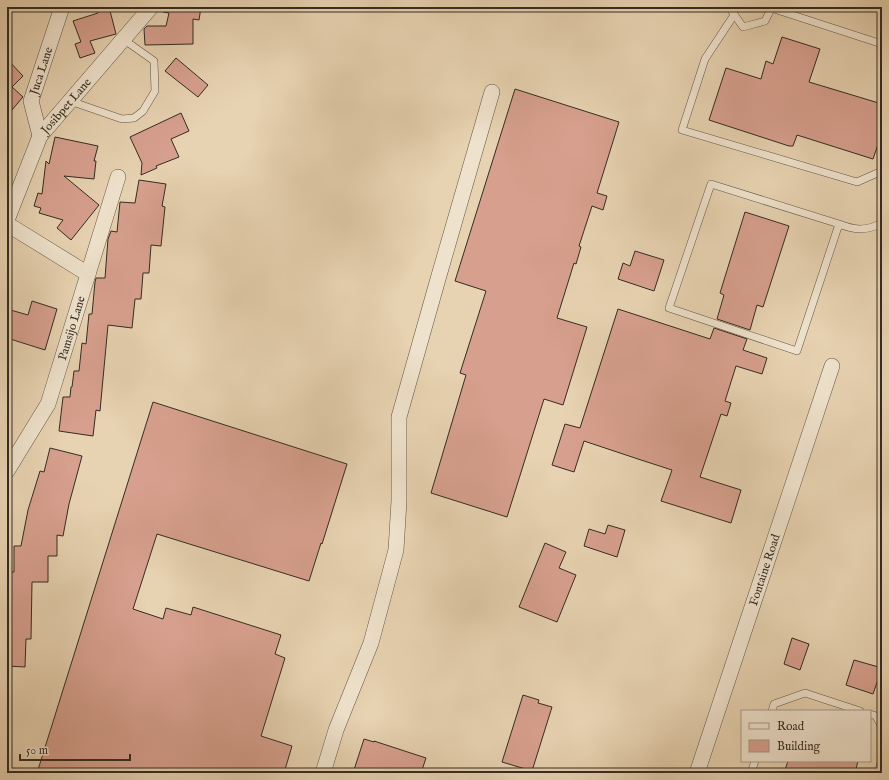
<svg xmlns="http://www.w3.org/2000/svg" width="889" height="780" viewBox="0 0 889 780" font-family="'IM FELL English',serif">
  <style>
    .building { fill: #d7a08e; stroke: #342c23 }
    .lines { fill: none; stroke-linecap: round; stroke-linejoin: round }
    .lane-casing { stroke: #615646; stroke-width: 8 }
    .street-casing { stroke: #615646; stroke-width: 16 }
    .lane { stroke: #efe2cc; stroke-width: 7 }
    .street { stroke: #efe2cc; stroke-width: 15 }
    .labels { text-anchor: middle; stroke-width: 3; stroke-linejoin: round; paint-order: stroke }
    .street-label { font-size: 12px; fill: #342c23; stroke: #efe2cc }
  </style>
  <rect width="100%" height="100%" fill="#e7d2b1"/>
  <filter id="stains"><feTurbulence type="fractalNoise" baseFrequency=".005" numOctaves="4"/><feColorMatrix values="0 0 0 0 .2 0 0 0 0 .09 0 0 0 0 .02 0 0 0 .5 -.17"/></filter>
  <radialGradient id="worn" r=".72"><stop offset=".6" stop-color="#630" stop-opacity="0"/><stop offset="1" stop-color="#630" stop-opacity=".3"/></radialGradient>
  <g class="building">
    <path d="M97,7h12l7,27 -26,7 5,12 -15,5 -5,-14 6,-2 -8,-21 25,-8z"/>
    <path d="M163,7h38l-2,13 -6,-1v25l-48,1 -1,-16 3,-3h19l3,-13 -6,-1z"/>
    <path d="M782,37l38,12 -11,33 73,22v29l-9,26 -76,-24 -4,11h-4l-80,-26 17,-52 35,11 5,-18 7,3z"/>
    <path d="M176,58l32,27 -10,12 -33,-26z"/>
    <path d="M7,59l16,17 -11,11 11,10 -1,1 -15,18z"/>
    <path d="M515,89l104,33 -22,71 10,3 -4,14 -11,-4 -13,40 2,1 -5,17 -2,-1 -17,55 30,9 -24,78 -19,-6 -37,118 -76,-24 35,-118 -6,-2 26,-82 -31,-10z"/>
    <path d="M181,113l8,18 -18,8 8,18 -23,9 1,2 -16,7 1,-12 -12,-26z"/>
    <path d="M55,137l43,9 -4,15h2l-2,18 -30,-3 35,29 -28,35 -14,-12 6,-8 -24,-7 2,-5 -7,-2 4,-13 4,1 4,-33 3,3z"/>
    <path d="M139,180l27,4 -4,22 3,1 -4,39 -10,-1 -2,28h-6l-2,26h-6l-3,29 -24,-3 -8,86 -4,-1 -3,26 -34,-5 4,-34h7l1,-10h1l2,-16h5l3,-28 4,1 3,-30h3l3,-32 1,-4h9l3,-39 3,-8 6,1 3,-30 15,1z"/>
    <path d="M745,212l44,14 -26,81 -6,-2 -7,25 -33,-11 7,-24 -4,-2z"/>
    <path d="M635,251l29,9 -10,31 -36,-12 5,-16 7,3z"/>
    <path d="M32,301l25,8 -12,41 -38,-12v-29l21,6z"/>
    <path d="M618,309l92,30 4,-11 33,11 -4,11 24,8 -5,16 -26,-8 -11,35 6,2 -4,13 -6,-2 -21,63 41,13 -10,33 -70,-22 11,-31 -31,-10 -57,-19 -10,31 -22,-7 13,-41 15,4z"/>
    <path d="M153,402l194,62 -25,80 -1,-1 -12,38 -152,-47 -24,75 30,10 3,-11 25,7 2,-8 88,28 -6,19 10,4 -24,78 31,10 -8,27h-247z"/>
    <path d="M50,448l32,8 -13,48 -6,32 -6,-1v21h-9v26h-16l-1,57h-5l-1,28 -18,-1v-94h7v-26h7l7,-36 12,-39 4,1z"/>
    <path d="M608,525l17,5 -8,27 -33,-11 5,-17 16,5z"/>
    <path d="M545,543l21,9 -7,16 17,7 -19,47 -38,-15z"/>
    <path d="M792,638l17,6 -9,26 -16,-6z"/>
    <path d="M854,660l28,8 -9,26 -27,-9z"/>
    <path d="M523,695l16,5 -1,3 14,4 -20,64 -30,-9z"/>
    <path d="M364,739l10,3v-1l52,17 -5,15h-68z"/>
    <path d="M788,761h70l-3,12h-71z"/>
  </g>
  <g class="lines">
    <defs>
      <g id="lane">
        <path d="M729,7l14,20 22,-6 7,-14"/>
        <path d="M771,8l111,36"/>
        <path d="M734,15l-29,44 -23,71 175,52 25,-11"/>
        <path d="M70,101l52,18 12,-1 9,-7 12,-20 -1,-30 -31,-22"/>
        <path d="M839,224l-42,127 -128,-43 42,-124 128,40c15,6 26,7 41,0l2,-6"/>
        <path d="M772,711l2,-7 31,-11 55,18"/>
        <path d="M870,714l6,2 6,11"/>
        <path d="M751,773l4,-12"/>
        <path d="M878,773l4,-14"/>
      </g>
      <g id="street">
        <path id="s1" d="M40,136l-9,-35 31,-94"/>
        <path id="s2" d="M7,220l33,-84 111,-129"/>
        <path d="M7,224l81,50"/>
        <path id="s3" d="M7,471l41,-67 70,-227"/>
        <path d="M323,773l13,-43 35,-87 25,-93 3,-49v-84l39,-138 54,-187"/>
        <path id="s4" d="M697,773l135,-407"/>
      </g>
    </defs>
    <use href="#lane" class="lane-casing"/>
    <use href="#street" class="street-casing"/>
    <use href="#lane" class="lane"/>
    <use href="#street" class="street"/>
  </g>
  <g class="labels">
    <g class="street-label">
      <text dy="4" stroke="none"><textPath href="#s1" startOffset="68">Juca Lane</textPath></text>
      <text dy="4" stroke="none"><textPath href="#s2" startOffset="130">Josibpet Lane</textPath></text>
      <text dy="4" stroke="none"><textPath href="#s3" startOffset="158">Pamsijo Lane</textPath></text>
      <text dy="4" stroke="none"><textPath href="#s4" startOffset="214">Fontaine Road</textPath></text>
    </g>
  </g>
  <rect width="889" height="780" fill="none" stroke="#e7d2b1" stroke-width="24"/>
  <rect x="8" y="8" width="873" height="764" fill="none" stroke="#342c23" stroke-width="2"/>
  <rect x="12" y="12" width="865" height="756" fill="none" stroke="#342c23"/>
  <rect x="741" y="710" width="130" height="52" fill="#efe2cc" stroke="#a49988"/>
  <rect x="749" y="723" width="20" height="6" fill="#efe2cc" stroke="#a49988"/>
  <text x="777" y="730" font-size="12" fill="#342c23">Road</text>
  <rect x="749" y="740" width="20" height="12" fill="#d7a08e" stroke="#a49988"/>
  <text x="777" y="750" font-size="12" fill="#342c23">Building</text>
  <path d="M20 754v6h110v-6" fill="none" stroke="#342c23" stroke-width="2"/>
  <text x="26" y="754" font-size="12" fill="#342c23" stroke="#efe2cc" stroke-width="3" paint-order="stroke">50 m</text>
  <rect width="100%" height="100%" filter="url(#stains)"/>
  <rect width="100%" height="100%" fill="url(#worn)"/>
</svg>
